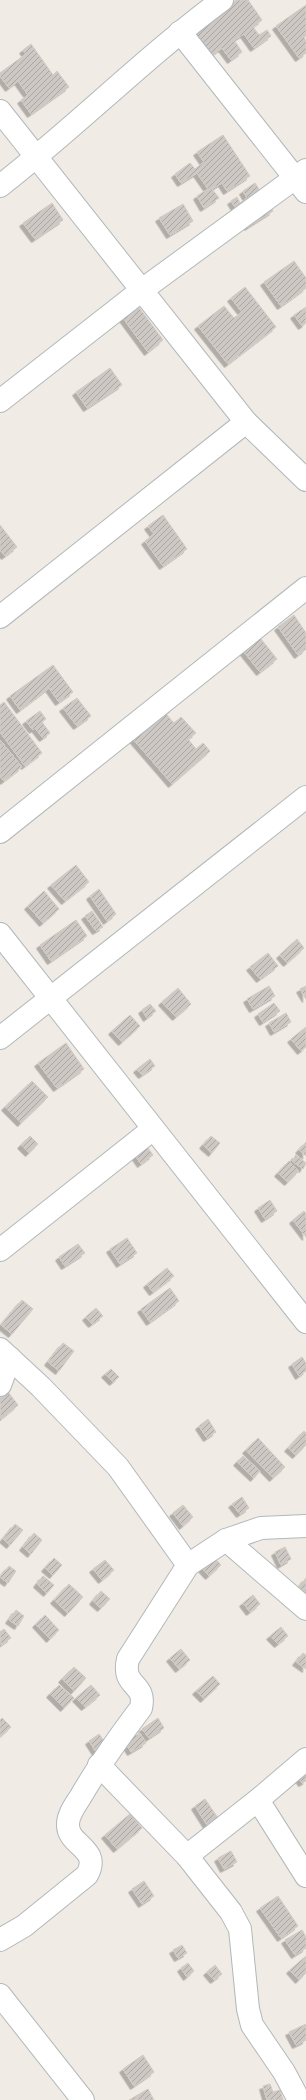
<svg xmlns="http://www.w3.org/2000/svg" width="306" height="2100" viewBox="0 0 306 2100" font-family="'Exo 2',sans-serif">
  <style>
    .building { fill: url(#building-hatch); stroke: #d5cac2; filter: url(#shadow) }
    .lines { fill: none; stroke-linecap: round; stroke-linejoin: round }
    .minor-casing { stroke: #b2b8bb; stroke-width: 24 }
    .minor { stroke: #fff; stroke-width: 22 }
  </style>
  <defs>
    <pattern id="building-hatch" width="6" height="6" patternUnits="userSpaceOnUse"><rect width="6" height="6" fill="#cdc8c4"/><path d="M-1 1l2-2M0 6l6-6M5 7l2-2" fill="none" stroke="#aaa6a3"/></pattern>
    <filter id="shadow"><feDropShadow dx="-3.5" dy="3.5" stdDeviation="0" flood-color="#0004"/></filter>
  </defs>
  <rect width="100%" height="100%" fill="#f0ebe5"/>
  <g class="building">
    <path d="M236,0h12l14,20 -9,7 6,8 8,-5 4,6 -17,12 -10,-14 -10,6 8,12 -11,8 -9,-12 -12,8 -17,-26z"/>
    <path d="M306,5v31l-2,1 2,4v12l-7,5 -23,-32z"/>
    <path d="M31,44l22,31 4,-4 12,16 -38,27 -10,-14 7,-5 -10,-14 -9,7 -9,-12v-3l26,-19 -3,-4z"/>
    <path d="M223,135l27,41 -23,15 -5,-8 -10,6 7,9 -15,10 -7,-12 11,-7 -11,-16 -16,10 -6,-9 15,-11 5,6 9,-7 -7,-10z"/>
    <path d="M255,183l18,28 -25,16 -17,-26 6,-4 3,6 7,-5 -4,-7z"/>
    <path d="M52,203l11,17 -28,19 -12,-16z"/>
    <path d="M183,204l10,17 -23,14 -11,-17z"/>
    <path d="M294,261l12,17v10l-25,18 -17,-24z"/>
    <path d="M245,287l31,40 -48,37 -30,-38 26,-20 10,12 8,-6 -11,-14z"/>
    <path d="M135,302l28,38 -15,12 -28,-38z"/>
    <path d="M306,307v16l-4,3 -8,-11z"/>
    <path d="M110,368l12,17 -35,23 -11,-16z"/>
    <path d="M163,515l24,34 -24,17 -18,-25 9,-7 -6,-8z"/>
    <path d="M0,525l17,22 -12,9 -5,-6z"/>
    <path d="M294,615l12,18v16l-8,6 -20,-28z"/>
    <path d="M257,634l20,25 -17,13 -20,-25z"/>
    <path d="M53,665l20,27 -14,10 -10,-14 -29,22 -10,-14z"/>
    <path d="M77,698l14,18 -14,10 -14,-18z"/>
    <path d="M4,702l38,51 -17,13 -25,-34v-27z"/>
    <path d="M173,708l-7,6 8,9 7,-6 15,16 -8,6 8,10 7,-6 7,8 -38,33 -45,-52z"/>
    <path d="M40,711l6,8 -4,3 8,11 -7,5 -8,-10 -2,2 -7,-9z"/>
    <path d="M0,740l22,27 -18,14 -4,-5z"/>
    <path d="M76,865l13,17 -24,19 -14,-16z"/>
    <path d="M99,889l17,25 -9,7 -17,-25z"/>
    <path d="M44,891l15,18 -16,14 -15,-17z"/>
    <path d="M92,911l11,16 -7,4 -11,-15z"/>
    <path d="M76,920l11,16 -36,25 -11,-16z"/>
    <path d="M297,939l7,9 -17,15 -7,-8z"/>
    <path d="M268,953l10,13 -18,13 -10,-12z"/>
    <path d="M269,986l6,10 -22,13 -6,-10z"/>
    <path d="M306,986v13l-6,-10z"/>
    <path d="M178,988l13,16 -15,13 -14,-15z"/>
    <path d="M274,1003l6,8 -17,11 -5,-8z"/>
    <path d="M150,1004l6,7 -9,7 -5,-8z"/>
    <path d="M286,1013l5,9 -17,10 -5,-9z"/>
    <path d="M130,1015l10,11 -18,16 -10,-11z"/>
    <path d="M306,1027v20l-5,4 -10,-12z"/>
    <path d="M66,1043l18,26 -27,19 -19,-25z"/>
    <path d="M150,1059l5,7 -13,9 -5,-6z"/>
    <path d="M32,1081l16,16 -27,26 -16,-16z"/>
    <path d="M30,1136l8,8 -9,9 -8,-8z"/>
    <path d="M211,1136l9,7 -8,10 -9,-8z"/>
    <path d="M142,1140l11,15 -12,9 -11,-16z"/>
    <path d="M306,1142v14l-7,-6z"/>
    <path d="M296,1155l10,8 -3,6 -11,-8z"/>
    <path d="M289,1161l10,10 -11,11 -10,-9z"/>
    <path d="M270,1200l7,11 -12,8 -7,-11z"/>
    <path d="M304,1211l2,3v23l-13,-17z"/>
    <path d="M127,1238l10,15 -17,11 -10,-15z"/>
    <path d="M78,1244l7,9 -20,13 -6,-9z"/>
    <path d="M167,1268l7,8 -21,16 -6,-8z"/>
    <path d="M170,1288l9,13 -29,21 -9,-13z"/>
    <path d="M22,1300l11,9 -21,25 -11,-9z"/>
    <path d="M96,1308l7,8 -11,8 -6,-7z"/>
    <path d="M63,1343l11,8 -15,20 -11,-9z"/>
    <path d="M302,1357l4,6v8l-7,5 -7,-12z"/>
    <path d="M111,1369l8,8 -6,5 -8,-8z"/>
    <path d="M8,1392l10,13 -17,14 -1,-21z"/>
    <path d="M208,1419l8,13 -9,6 -8,-12z"/>
    <path d="M304,1431l2,2v12l-10,10 -8,-7z"/>
    <path d="M258,1438l27,29 -12,11 -27,-28z"/>
    <path d="M243,1456l17,15 -6,7 -17,-16z"/>
    <path d="M242,1497l7,11 -9,6 -8,-10z"/>
    <path d="M183,1505l10,12 -10,9 -10,-13z"/>
    <path d="M15,1524l8,6 -13,15 -7,-6z"/>
    <path d="M34,1533l8,7 -11,14 -8,-7z"/>
    <path d="M285,1547l6,12 -10,6 -6,-13z"/>
    <path d="M209,1552l12,13 -12,11 -12,-13z"/>
    <path d="M54,1558l8,7 -9,10 -8,-7z"/>
    <path d="M105,1560l9,10 -12,10 -9,-11z"/>
    <path d="M9,1566l7,5 -8,12 -8,-6z"/>
    <path d="M43,1576l11,9 -7,8 -10,-9z"/>
    <path d="M306,1578v15l-7,-6z"/>
    <path d="M69,1584l14,13 -15,16 -14,-13z"/>
    <path d="M101,1591l9,8 -9,9 -8,-7z"/>
    <path d="M253,1595l7,9 -10,8 -7,-9z"/>
    <path d="M16,1610l8,6 -6,10 -9,-6z"/>
    <path d="M45,1615l14,15 -9,9 -14,-15z"/>
    <path d="M281,1627l7,9 -10,8 -8,-8z"/>
    <path d="M4,1629l7,9 -10,7 -1,-13z"/>
    <path d="M181,1649l9,11 -11,9 -9,-11z"/>
    <path d="M303,1653l3,2v14l-10,-7z"/>
    <path d="M74,1667l12,11 -12,13 -12,-12z"/>
    <path d="M213,1676l7,8 -16,15 -8,-8z"/>
    <path d="M59,1685l15,13 -10,10 -14,-14z"/>
    <path d="M91,1685l9,10 -15,12 -9,-9z"/>
    <path d="M2,1718l9,9 -11,10v-17z"/>
    <path d="M158,1718l6,10 -15,10 -7,-9z"/>
    <path d="M140,1733l6,10 -15,9 -6,-10z"/>
    <path d="M99,1734l8,11 -11,7 -7,-11z"/>
    <path d="M306,1767v14l-4,2 -7,-11z"/>
    <path d="M205,1799l13,19 -11,7 -12,-19z"/>
    <path d="M130,1814l12,14 -25,21 -12,-14z"/>
    <path d="M231,1851l6,11 -13,7 -6,-11z"/>
    <path d="M144,1881l10,15 -12,8 -10,-15z"/>
    <path d="M278,1896l20,30 -17,12 -21,-30z"/>
    <path d="M302,1930l4,7v11l-11,7 -10,-15z"/>
    <path d="M182,1945l5,8 -9,5 -5,-8z"/>
    <path d="M306,1956v17l-7,7 -9,-10z"/>
    <path d="M188,1963l6,8 -7,6 -6,-9z"/>
    <path d="M215,1965l7,9 -8,6 -7,-8z"/>
    <path d="M306,2024v16l-10,5 -7,-13z"/>
    <path d="M143,2055l11,17 -20,14 -11,-17z"/>
    <path d="M270,2084l3,8 7,-2 3,10h-16l-4,-14z"/>
    <path d="M148,2089l6,11h-25z"/>
  </g>
  <g class="lines">
    <defs>
      <g id="minor">
        <path d="M180,32l126,160"/>
        <path d="M0,111l246,311 60,58"/>
        <path d="M0,186c76,-59 144,-128 222,-186"/>
        <path d="M0,401l142,-111 164,-120"/>
        <path d="M0,617l246,-195"/>
        <path d="M0,832l306,-244"/>
        <path d="M0,934l306,388"/>
        <path d="M0,1038l306,-241"/>
        <path d="M0,1250l153,-121"/>
        <path d="M0,1349l41,38 77,80 70,98"/>
        <path d="M0,1385l10,-27"/>
        <path d="M226,1540l80,69"/>
        <path d="M99,1765l88,91 71,-56 48,76"/>
        <path d="M258,1800l48,-41"/>
        <path d="M187,1856l44,56 9,17 8,80 4,16 32,47 15,28"/>
        <path d="M0,1940l24,-14 63,-51c15,-27 -20,-29 -19,-51 0,-10 8,-20 13,-28 18,-31 38,-59 60,-88 6,-26 -20,-20 -13,-49l60,-94 38,-25 35,-12 45,-2"/>
        <path d="M0,1995l83,105"/>
      </g>
    </defs>
    <use href="#minor" class="minor-casing"/>
    <use href="#minor" class="minor"/>
  </g>
</svg>
